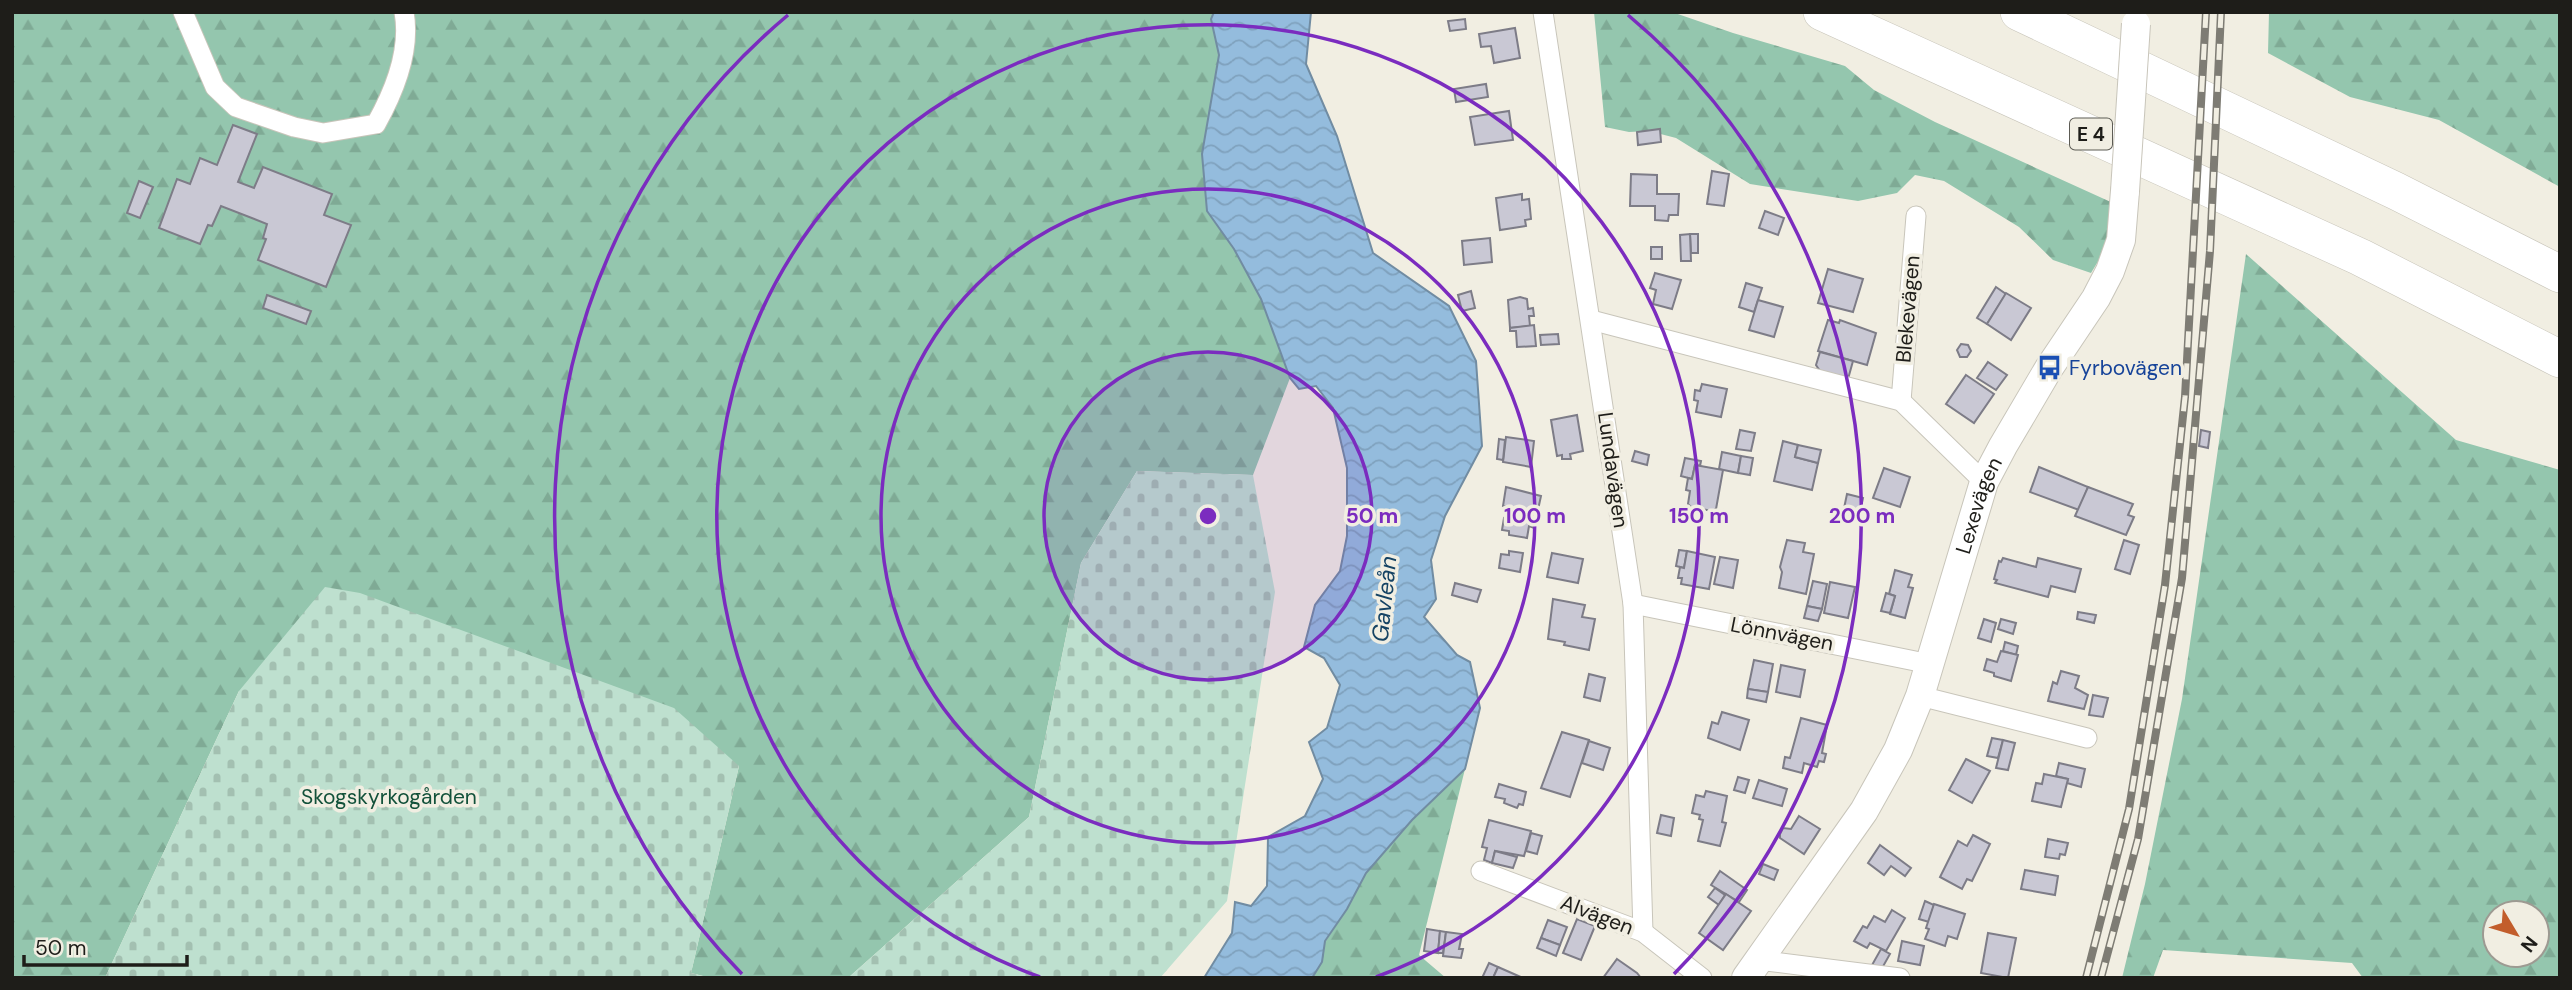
<svg xmlns="http://www.w3.org/2000/svg" width="2572" height="990" viewBox="0 0 2572 990" font-family="'DM Sans',sans-serif">
  <style>
    .forest { fill: url(#forest-firs); fill-rule: evenodd }
    .cemetery { fill: url(#cemetery-stones) }
    .water { fill: url(#water-waves); stroke: #718ca2; stroke-width: 2 }
    .building { fill: #c9c8d4; stroke: #7d7c87; stroke-width: 2 }
    .lines { fill: none; stroke-linecap: round; stroke-linejoin: round }
    .street-casing { stroke: #c8c5ba; stroke-width: 21 }
    .secondary-casing { stroke: #c8c5ba; stroke-width: 30 }
    .highway-casing { stroke: #c8c5ba; stroke-width: 38 }
    .street { stroke: #fff; stroke-width: 19 }
    .secondary { stroke: #fff; stroke-width: 28 }
    .highway { stroke: #fff; stroke-width: 37 }
    .rail-casing { stroke: #7e7c74; stroke-width: 8 }
    .rail { stroke: #f1eee2; stroke-width: 5; stroke-dasharray: 16; stroke-linecap: butt }
    .secondary-bridge-casing { stroke: #c8c5ba; stroke-width: 30; stroke-linecap: butt }
    .secondary-bridge { stroke: #fff; stroke-width: 28 }
    .ring { fill: none; stroke: #7b2cbf; stroke-width: 3.5 }
    .labels { text-anchor: middle; stroke-width: 7; stroke-linejoin: round; paint-order: stroke }
    .shield { fill: #f1eee2; stroke: #5d5c55; stroke-width: 2 }
    .shield-label { font-size: 19px; font-weight: bold; fill: #1e1d19 }
    .street-label { font-size: 21px; fill: #1e1d19; stroke: #f1eee2 }
    .transit-label { font-size: 21px; fill: #164399; stroke: #f1eee2; text-anchor: start }
    .park-label { font-size: 21px; fill: #12513a; stroke: #f1eee2 }
    .water-label { font-size: 23px; font-style: italic; fill: #154364; stroke: #f1eee2 }
    .centre { fill: #7b2cbf; stroke: #f1eee2; stroke-width: 3.5 }
    .ring-label { font-size: 21px; text-anchor: middle; font-weight: bold; fill: #7b2cbf; stroke: #f1eee2; stroke-width: 7; stroke-linejoin: round; paint-order: stroke }
  </style>
  <defs>
    <pattern id="forest-firs" width="22" height="20" patternUnits="userSpaceOnUse" patternTransform="scale(1.75)"><rect width="22" height="20" fill="#94c6ae"/><path d="M5 1l3.5 6h-7zM16 11l3.5 6h-7z" fill="#7faa95"/></pattern>
    <pattern id="cemetery-stones" width="16" height="16" patternUnits="userSpaceOnUse" patternTransform="scale(1.75)"><rect width="16" height="16" fill="#bee0cf"/><path d="M2 7V4a2 2 0 0 1 4 0v3zM10 15v-3a2 2 0 0 1 4 0v3z" fill="#a3c0b1"/></pattern>
    <pattern id="water-waves" width="16" height="10" patternUnits="userSpaceOnUse" patternTransform="scale(1.75)"><rect width="16" height="10" fill="#94bcdd"/><path d="M0 5q4-4 8 0t8 0" fill="none" stroke="#7fa1bd"/></pattern>
  </defs>
  <rect width="100%" height="100%" fill="#f1eee2"/>
  <g class="forest">
    <path d="M12,12h1202l-3,7 8,36 -17,99 5,57 27,38 27,50 29,79 -37,97 -116,-4 -56,92 -52,254 -181,161h-137l-20,-5 48,-207 -500,-75 -134,287h-93z"/>
    <path d="M1594,12h78l61,21 112,33 29,24 61,32 178,81 -5,42 -17,28 -38,-13 -34,-33 -75,-46 -29,-6 -18,18 -39,8 -108,-17 -74,-46 -27,-7 -20,1 -24,-5z"/>
    <path d="M2269,12h291v175l-121,-67 -89,-23 -82,-44z"/>
    <path d="M2246,254l210,186 104,30v508h-197l-11,-15 -189,-13 -10,28h-31l23,-94 37,-185zM2537,913v42h-42v-42z"/>
    <path d="M1465,769l-46,186 27,23h-134l10,-16 3,-20 22,-33 19,-36 46,-53z"/>
  </g>
  <g class="cemetery">
    <path d="M1137,471l116,4 22,117 -48,309 -67,77h-312l181,-161 52,-254z"/>
    <path d="M325,587l35,6 314,115 65,58 -48,207 20,5h-606l134,-287z"/>
  </g>
  <path class="water" d="M1214,12h97l-5,52 31,72 36,117 76,53 27,55 6,85 -37,70 -14,44 5,39 -12,18 33,38 13,7 10,46 -15,61 -53,51 -46,53 -19,36 -22,32 -3,21 -10,16h-108l28,-45 3,-31 16,4 16,-20 1,-49 37,-21 18,-37 -14,-37 18,-14 13,-43 -16,-27 -20,-11 11,-42 25,-34 7,-35v-68l-14,-60 -17,-22 -17,3 -9,-11 -29,-79 -27,-50 -27,-38 -5,-57 17,-99 -8,-36z"/>
  <g class="building">
    <path d="M1465,19l1,10 -16,2 -2,-10z"/>
    <path d="M1515,28l5,30 -26,5 -3,-17 -10,1 -2,-13z"/>
    <path d="M1486,84l2,13 -32,5 -2,-13z"/>
    <path d="M1509,111l4,29 -38,5 -5,-28z"/>
    <path d="M233,125l24,9 -19,48 16,6 9,-21 69,27 -8,21 27,10 -25,62 -68,-27 8,-21 -3,-1 4,-14 -46,-18 -9,20 -4,-1 -8,19 -41,-16 18,-49 13,5 10,-26 17,7z"/>
    <path d="M1660,129l1,13 -23,3 -1,-13z"/>
    <path d="M1712,171l17,3 -5,32 -17,-2z"/>
    <path d="M1631,174l26,1v19h22l-1,21h-9l-1,6 -13,-1v-14h-25z"/>
    <path d="M139,181l14,6 -13,31 -13,-5z"/>
    <path d="M1522,194v6l7,-1 2,20 -6,1 1,6 -26,4 -4,-32z"/>
    <path d="M1765,211l19,7 -6,17 -19,-7z"/>
    <path d="M1690,234h8v19h-7z"/>
    <path d="M1690,234l1,27h-10l-1,-26z"/>
    <path d="M1490,238l2,24 -28,3 -2,-24z"/>
    <rect x="1651" y="247" width="11" height="12"/>
    <path d="M1828,269l35,10 -10,33 -35,-9z"/>
    <path d="M1655,273l26,7 -9,29 -19,-5 3,-14 -6,-2z"/>
    <path d="M1746,283l16,5 -8,24 -15,-5z"/>
    <path d="M1996,287l10,7 -19,30 -10,-6z"/>
    <path d="M1471,291l4,17 -13,3 -4,-16z"/>
    <path d="M2006,293l25,15 -20,32 -24,-16z"/>
    <path d="M267,295l44,16 -5,13 -43,-16z"/>
    <path d="M1520,297l7,2 1,10 5,-1 1,8h-5l1,10 -20,2 -2,-28z"/>
    <path d="M1758,300l25,7 -9,30 -25,-7z"/>
    <path d="M1828,320l11,3 1,-3 36,13 -9,32 -49,-14z"/>
    <path d="M1534,325l2,21 -19,1 -1,-16h-6v-3z"/>
    <path d="M1558,334l1,10 -18,1 -1,-10z"/>
    <path d="M1961,344l7,1 3,6 -4,6h-7l-3,-7z"/>
    <path d="M1820,352l33,9 -5,18 -28,-8 -4,-6z"/>
    <path d="M1988,362l19,13 -11,15 -19,-12z"/>
    <path d="M1966,375l28,19 -20,29 -28,-19z"/>
    <path d="M1702,384l25,5 -6,28 -25,-5 2,-11 -4,-1 1,-10 5,1z"/>
    <path d="M1577,415l6,36 -13,3 1,5h-9v-4l-5,1 -6,-36z"/>
    <path d="M1740,430l15,3 -4,18 -15,-2z"/>
    <path d="M2201,430l9,2 -2,16 -9,-2z"/>
    <path d="M1506,437l28,4 -3,26 -28,-5z"/>
    <path d="M1499,439l6,1 -2,20 -6,-1z"/>
    <path d="M1783,441l15,4 -3,12 23,6 -6,27 -38,-9z"/>
    <path d="M1798,445l23,5 -3,13 -23,-6z"/>
    <path d="M1635,451l14,4 -2,10 -15,-4z"/>
    <path d="M1722,452l19,4 -3,17 -19,-4z"/>
    <path d="M1741,456l12,2 -3,17 -12,-2z"/>
    <path d="M1685,458l16,3 -1,5 -5,-1 -3,14 -11,-3z"/>
    <path d="M1695,465l28,5 -7,39 -4,2 -21,-4 -3,-3 2,-13 -4,-1 2,-12 4,1z"/>
    <path d="M2039,467l49,20 -9,23 -49,-18z"/>
    <path d="M1884,468l26,9 -10,30 -27,-9z"/>
    <path d="M1506,487l35,9 -7,32 -5,-2 -2,12 -18,-3v-4l-7,-1 2,-12 7,2 3,-11 -11,-3z"/>
    <path d="M2088,487l45,17 -5,11 6,2 -8,18 -51,-19z"/>
    <path d="M1847,494l16,4 -4,19 -16,-4z"/>
    <path d="M1787,540l18,3 -2,9 11,2 -8,40 -27,-6 3,-16 -2,-5z"/>
    <path d="M2124,540l15,5 -9,29 -15,-5z"/>
    <path d="M1679,550l8,1 -3,17 -8,-2z"/>
    <path d="M1509,551l14,2 -3,19 -21,-4 2,-14 8,1z"/>
    <path d="M1687,551l28,6 -6,32 -28,-5 1,-6h-4l2,-11 4,1z"/>
    <path d="M1552,553l31,6 -5,24 -31,-6z"/>
    <path d="M1720,557l18,3 -5,28 -19,-4z"/>
    <path d="M2003,558l33,9 2,-9 43,11 -6,23 -24,-6 -3,11 -53,-14 2,-3 -3,-1 5,-18 2,1z"/>
    <path d="M1895,570l17,5 -4,12 5,1 -8,30 -15,-4 5,-18 -6,-2z"/>
    <path d="M1813,581l14,3 -5,25 -15,-3z"/>
    <path d="M1830,582l25,5 -7,31 -24,-5z"/>
    <path d="M1455,583l26,7 -4,12 -25,-7z"/>
    <path d="M1886,593l9,3 -5,17 -9,-2z"/>
    <path d="M1553,599l32,6 -3,12 13,2 -6,31 -25,-5 1,-3 -17,-3z"/>
    <path d="M1807,606l15,3 -4,12 -14,-3z"/>
    <path d="M2078,612l18,3 -2,8 -17,-4z"/>
    <path d="M1984,619l12,4 -5,19 -13,-4z"/>
    <path d="M2001,619l15,4 -3,11 -15,-5z"/>
    <path d="M2005,642l13,4 -2,9 -13,-4z"/>
    <path d="M2001,651l17,4 -7,26 -17,-5v-3l-10,-3 3,-11 10,3z"/>
    <path d="M1754,660l19,4 -5,28 -20,-3z"/>
    <path d="M1781,665l24,5 -5,27 -24,-5z"/>
    <path d="M2061,671l18,5 -4,12 13,7 -4,14 -36,-8 5,-19 4,2z"/>
    <path d="M1589,674l16,4 -5,23 -16,-4z"/>
    <path d="M1748,689l20,3 -2,10 -19,-4z"/>
    <path d="M2093,695l15,3 -5,19 -14,-2z"/>
    <path d="M1722,712l27,8 -9,30 -32,-12 4,-16 6,2z"/>
    <path d="M1801,718l26,7 -5,28 4,1 -2,8 -5,-1 -2,6 -13,-4 -2,10 -19,-5 2,-11 5,1z"/>
    <path d="M1562,732l27,8 -19,57 -29,-9z"/>
    <path d="M1992,738l11,2 -5,18 -11,-2z"/>
    <path d="M2003,740l12,3 -7,27 -12,-2z"/>
    <path d="M1589,741l21,7 -7,22 -21,-7z"/>
    <path d="M1966,759l24,12 -18,32 -23,-13z"/>
    <path d="M2059,763l26,6 -4,18 -14,-4 1,-4 -12,-3z"/>
    <path d="M2044,774l24,5 -7,28 -29,-6 4,-18 6,1z"/>
    <path d="M1738,777l11,3 -4,13 -11,-3z"/>
    <path d="M1759,780l28,9 -5,17 -29,-8z"/>
    <path d="M1499,784l27,8 -3,13 -4,-1 -2,4 -13,-5 1,-4 -10,-2z"/>
    <path d="M1706,791l21,5 -5,26 4,1 -6,23 -22,-5 5,-21 -4,-1 1,-4 -8,-2 4,-18 8,2z"/>
    <path d="M1661,815l13,3 -3,18 -14,-3z"/>
    <path d="M1799,816l21,13 -16,25 -24,-16v-4l3,-6 8,1z"/>
    <path d="M1489,820l42,11 -7,25 -29,-5 -3,12 -8,-3 3,-12 -5,-1z"/>
    <path d="M1531,833l11,3 -5,18 -11,-3z"/>
    <path d="M1973,835l17,9 -18,37 -5,-2 -5,10 -22,-12 18,-36 9,5z"/>
    <path d="M2048,839l20,4 -3,12 -5,-1 -1,5 -14,-2z"/>
    <path d="M1880,845l31,23 -6,8 -14,-10 -7,9 -16,-12z"/>
    <path d="M1495,851l22,6 -4,11 -21,-5z"/>
    <path d="M1763,864l15,6 -4,10 -15,-6z"/>
    <path d="M2025,870l33,6 -3,19 -34,-6z"/>
    <path d="M1720,871l27,19 -8,12 -28,-17z"/>
    <path d="M1715,888l10,7 -6,10 -11,-8z"/>
    <path d="M1726,894l25,17 -28,39 -24,-17z"/>
    <path d="M1925,901l9,4 -5,17 -10,-3z"/>
    <path d="M1934,904l31,10 -8,25 -9,-3 -3,10 -20,-7 4,-10 -3,-1z"/>
    <path d="M1892,910l13,8 -19,33 -16,-8 -3,5 -13,-7 9,-15 4,2 7,-12 11,6z"/>
    <path d="M1577,919l18,7 -14,34 -18,-7z"/>
    <path d="M1548,920l19,7 -7,18 -19,-7z"/>
    <path d="M1427,929l13,2 -2,22 -14,-2z"/>
    <path d="M1440,931l6,1 -3,21h-5z"/>
    <path d="M1446,932l16,2 -3,15h4l-2,9 -18,-2z"/>
    <path d="M1988,933l28,5 -8,40 -27,-5z"/>
    <path d="M1541,938l19,7 -4,11 -19,-8z"/>
    <path d="M1902,941l22,5 -4,19 -22,-4z"/>
    <path d="M1881,949l9,5 -9,16 -9,-5z"/>
    <path d="M1617,959l20,14 4,5h-38z"/>
    <path d="M1489,963l9,4 -5,11h-11z"/>
    <path d="M1498,967l25,11h-30z"/>
  </g>
  <g class="lines">
    <defs>
      <g id="street">
        <path d="M183,12l32,75 21,20 58,20 29,6 53,-9c18,-32 35,-74 28,-112"/>
        <path d="M1543,12l90,592 10,328"/>
        <path d="M1591,320l310,81 83,81"/>
        <path d="M1901,401l15,-185"/>
        <path d="M1633,604l297,60"/>
        <path d="M1920,696l167,42"/>
        <path d="M1481,871l162,61 59,46"/>
        <path d="M1758,960l142,18"/>
      </g>
      <g id="secondary">
        <path id="s1" d="M1746,978l118,-167 34,-61 22,-54 64,-214 19,-36 46,-78 47,-70 14,-27 11,-31 4,-49"/>
      </g>
      <g id="highway">
        <path d="M1822,12l538,245 200,102"/>
        <path d="M2019,12l377,179 164,83"/>
      </g>
    </defs>
    <use href="#street" class="street-casing"/>
    <use href="#secondary" class="secondary-casing"/>
    <use href="#highway" class="highway-casing"/>
    <use href="#street" class="street"/>
    <use href="#secondary" class="secondary"/>
    <use href="#highway" class="highway"/>
    <defs>
      <g id="rail">
        <path d="M2086,978l43,-169 36,-224 20,-188 21,-385"/>
        <path d="M2101,978l37,-139 44,-261 28,-327 11,-239"/>
      </g>
    </defs>
    <use href="#rail" class="rail-casing"/>
    <use href="#rail" class="rail"/>
    <defs>
      <path id="secondary-bridge" d="M2125,191l11,-167"/>
    </defs>
    <use href="#secondary-bridge" class="secondary-bridge-casing"/>
    <use href="#secondary-bridge" class="secondary-bridge"/>
  </g>
  <circle cx="1208" cy="516" r="164" fill="#7b2cbf" fill-opacity=".12"/>
  <g class="ring">
    <circle cx="1208" cy="516" r="164"/>
    <circle cx="1208" cy="516" r="327"/>
    <path d="M1040 977A491 491 0 1 1 1376 977"/>
    <path d="M742 974A654 654 0 0 1 788 15M1628 15A654 654 0 0 1 1674 974"/>
  </g>
  <defs>
    <symbol id="bus-bare" viewBox="-9 -9 18 18"><path d="M-5-6H5V4H4V6H2V4H-2V6H-4V4H-5ZM-3.5-4V0h7V-4ZM-3.5 1.2v1.5H-2V1.2ZM2 1.2v1.5H3.5V1.2Z" fill="#1a4fb4" stroke="#f1eee2" stroke-width="2.5" paint-order="stroke"/></symbol>
  </defs>
  <g fill-rule="evenodd">
    <use href="#bus-bare" x="2032" y="350" width="35" height="35"/>
  </g>
  <g class="labels">
    <rect class="shield" x="2070" y="118.5" width="42" height="31" rx="5"/>
    <g class="shield-label">
      <text x="2091" y="141">E 4</text>
    </g>
    <g class="street-label">
      <text transform="translate(1908 309) rotate(-85)" y="7">Blekevägen</text>
      <text transform="translate(1613 470) rotate(82)" y="7">Lundavägen</text>
      <text dy="7" stroke="none"><textPath href="#s1" startOffset="532">Lexevägen</textPath></text>
      <text transform="translate(1782 634) rotate(11)" y="7">Lönnvägen</text>
      <text transform="translate(1597 915) rotate(21)" y="7">Alvägen</text>
    </g>
    <g class="transit-label">
      <text x="2069" y="375">Fyrbovägen</text>
    </g>
    <g class="park-label">
      <text x="389" y="804">Skogskyrkogården</text>
    </g>
    <g class="water-label">
      <text transform="translate(1384 599) rotate(-84)" y="8">Gavleån</text>
    </g>
  </g>
  <circle cx="1208" cy="516" r="10" class="centre"/>
  <g class="ring-label">
    <text x="1372" y="523">50 m</text>
    <text x="1535" y="523">100 m</text>
    <text x="1699" y="523">150 m</text>
    <text x="1862" y="523">200 m</text>
  </g>
  <rect width="2572" height="990" fill="none" stroke="#1e1d19" stroke-width="28"/>
  <g transform="translate(2516 934) rotate(128)"><circle r="33" fill="#f1eee2" stroke="#9d9a92" stroke-width="2"/>
  <path d="M0-5L12 26L0 18L-12 26Z" fill="#c25d2c"/>
  <text y="-10" font-size="19" font-weight="bold" text-anchor="middle" fill="#1e1d19">N</text>
  </g>
  <path d="M24 955v10h163v-10" fill="none" stroke="#1e1d19" stroke-width="3.5"/>
  <text x="35" y="955" font-size="21" fill="#1e1d19" stroke="#f1eee2" stroke-width="5" paint-order="stroke">50 m</text>
</svg>
